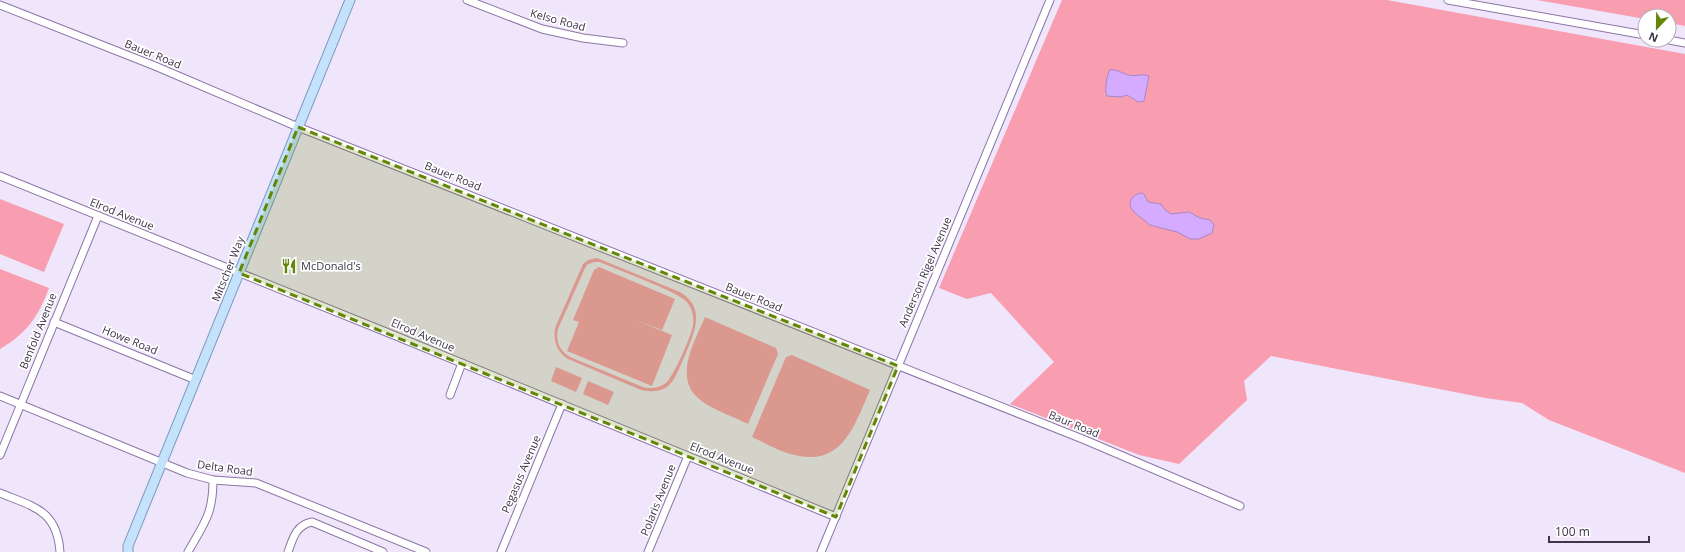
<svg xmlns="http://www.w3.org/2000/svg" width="1685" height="552" viewBox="0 0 1685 552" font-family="'Open Sans',sans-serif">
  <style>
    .green { fill: #f99db1; fill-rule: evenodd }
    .water { fill: #d4abfe; stroke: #a788c8 }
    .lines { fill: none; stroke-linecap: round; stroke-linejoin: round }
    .minor-casing { stroke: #8c75a4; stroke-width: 9 }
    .major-casing { stroke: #7c99bd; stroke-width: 11 }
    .minor { stroke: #fff; stroke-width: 7 }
    .major { stroke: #c5e2fd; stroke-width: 9 }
    .marked { fill: #638607; fill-opacity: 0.2; stroke: #638607; stroke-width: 3; stroke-dasharray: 8 5; stroke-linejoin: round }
    .labels { text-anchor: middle; stroke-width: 3.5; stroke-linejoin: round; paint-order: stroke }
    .street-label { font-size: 11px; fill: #3e3549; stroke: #fff }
    .poi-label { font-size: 11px; fill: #3e3549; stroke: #fff; text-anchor: start }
  </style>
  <rect width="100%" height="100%" fill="#f0e6fc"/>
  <g class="green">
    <path d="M1062,0h325l298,54v419l-136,-53 -27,-17 -37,-5 -214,-42 -27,25 3,19 -68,64 -40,-9 -129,-51 44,-42 -63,-69 -24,6 -28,-11z"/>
    <path d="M1537,0h148v26l-16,-3v-7h-24v3z"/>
    <path d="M0,199l64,25 -20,48 -44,-18z"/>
    <path d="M597,258l83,34c28,17 13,43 4,66 -5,9 -8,22 -17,29 -8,5 -17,5 -26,3l-73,-31c-11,-7 -15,-18 -13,-31l28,-64 5,-4zM595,262h5c17,8 77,29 87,40 5,6 7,15 6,23 -1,10 -20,52 -27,58 -7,5 -15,6 -23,4l-73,-30c-10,-6 -15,-16 -12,-28l27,-61 3,-4z"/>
    <path d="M599,267l76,32 -13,31 -29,-11 39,16 -20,51 -85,-35 12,-29 -6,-2 21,-50z"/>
    <path d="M0,269l49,19c-11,29 -22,45 -49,61z"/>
    <path d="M705,317l71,31 2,6 -30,70c-14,-7 -29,-12 -42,-20 -36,-21 -13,-59 -1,-87z"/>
    <path d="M792,355l78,35c-15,34 -27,77 -75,65 -15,-3 -30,-12 -43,-18l34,-80z"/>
    <path d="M556,367l26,11 -6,14 -25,-11z"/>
    <path d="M588,381l26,11 -6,13 -25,-11z"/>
  </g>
  <g class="water">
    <path d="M1110,70c8,-1 13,4 19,5 7,2 13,-2 20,1l-5,25 -6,1 -11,-7 -6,2 -14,-1c-3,-5 0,-22 3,-26z"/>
    <path d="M1141,193l3,1 4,8 13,2 4,6 6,4 18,-2 11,6 10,2 4,5 -2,8 -13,6h-9l-13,-7 -27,-7 -16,-13 -4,-6c0,-8 4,-11 11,-13z"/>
  </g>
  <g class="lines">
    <defs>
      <g id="minor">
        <path d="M467,0l75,29 41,9 40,5"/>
        <path d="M1448,0l197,35"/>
        <path d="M0,5l155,61 143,61 787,313 155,66"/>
        <path d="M1669,40l16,3"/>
        <path d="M0,176l396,160 440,181"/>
        <path d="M54,322l142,58"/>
        <path d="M450,395l12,-32"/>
        <path d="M0,396l187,77 26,7 43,3 170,69"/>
        <path d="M0,455l98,-239"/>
        <path d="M0,493c34,14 57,17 60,59"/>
        <path d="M188,552c16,-29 25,-37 25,-72"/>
        <path d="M288,552c5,-14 8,-27 24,-30l71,30"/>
        <path d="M501,552l61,-148"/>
        <path d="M648,552l40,-96"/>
        <path d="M821,552l229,-552"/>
      </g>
      <path id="major" d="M128,552v-6l222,-546"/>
    </defs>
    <use href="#minor" class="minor-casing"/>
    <use href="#major" class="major-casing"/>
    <use href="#minor" class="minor"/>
    <use href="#major" class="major"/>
  </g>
  <path class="marked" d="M298,127l600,239 -62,151 -597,-244z"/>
  <defs>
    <symbol id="restaurant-bare" viewBox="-9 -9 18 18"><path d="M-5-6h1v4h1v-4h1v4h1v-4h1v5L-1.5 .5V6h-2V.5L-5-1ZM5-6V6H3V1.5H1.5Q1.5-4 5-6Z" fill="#638607" stroke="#fff" stroke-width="2.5" paint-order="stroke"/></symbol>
  </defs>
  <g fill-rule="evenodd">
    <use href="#restaurant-bare" x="278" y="255" width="22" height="22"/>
  </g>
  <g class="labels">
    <g class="street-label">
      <text transform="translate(558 20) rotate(15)" y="4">Kelso Road</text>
      <text transform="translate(153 54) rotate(22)" y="4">Bauer Road</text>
      <text transform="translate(453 176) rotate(22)" y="4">Bauer Road</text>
      <text transform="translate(122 214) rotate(22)" y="4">Elrod Avenue</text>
      <text transform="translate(228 269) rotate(-68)" y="4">Mitscher Way</text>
      <text transform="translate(925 272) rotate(-67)" y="4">Anderson Rigel Avenue</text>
      <text transform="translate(754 297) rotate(22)" y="4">Bauer Road</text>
      <text transform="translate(38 331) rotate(-68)" y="4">Benfold Avenue</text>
      <text transform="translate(423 335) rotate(23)" y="4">Elrod Avenue</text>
      <text transform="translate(130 340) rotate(22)" y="4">Howe Road</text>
      <text transform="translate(1074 424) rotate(22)" y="4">Baur Road</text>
      <text transform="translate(722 458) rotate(22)" y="4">Elrod Avenue</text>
      <text transform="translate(225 468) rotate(8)" y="4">Delta Road</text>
      <text transform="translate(521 474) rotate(-67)" y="4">Pegasus Avenue</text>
      <text transform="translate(658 500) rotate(-68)" y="4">Polaris Avenue</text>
    </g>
    <g class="poi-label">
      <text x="301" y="270">McDonald's</text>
    </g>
  </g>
  <g transform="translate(1657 28) rotate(202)"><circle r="19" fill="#ffffff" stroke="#b2aeb6"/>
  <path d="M0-3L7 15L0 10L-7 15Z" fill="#638607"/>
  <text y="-6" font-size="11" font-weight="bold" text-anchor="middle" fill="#3e3549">N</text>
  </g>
  <path d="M1549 536v6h100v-6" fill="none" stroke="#3e3549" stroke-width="2"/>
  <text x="1555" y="536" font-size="12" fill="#3e3549" stroke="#ffffff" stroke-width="3" paint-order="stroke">100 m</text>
</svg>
